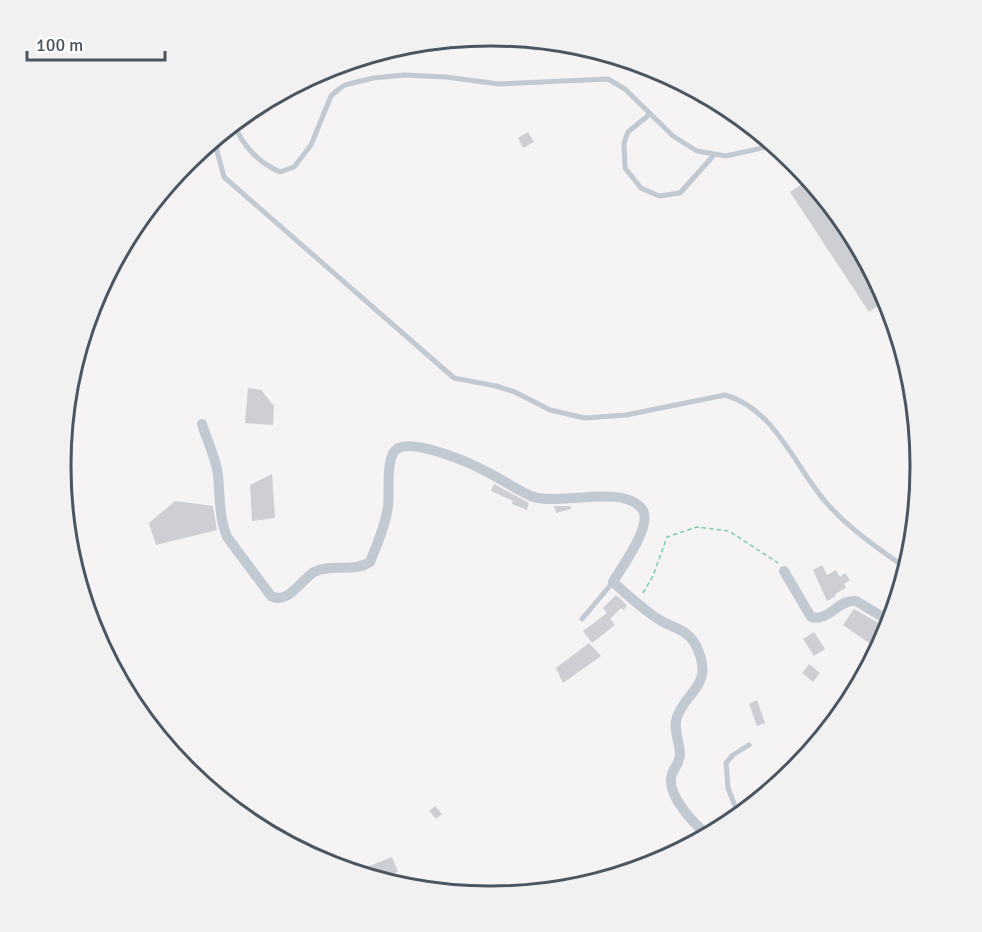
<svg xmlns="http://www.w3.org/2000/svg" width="982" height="932" viewBox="0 0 982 932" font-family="Signika,sans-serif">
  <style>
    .building { fill: #cdcfd5 }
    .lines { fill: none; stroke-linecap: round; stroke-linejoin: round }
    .path { stroke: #7ad0a6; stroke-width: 1.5; stroke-dasharray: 4.5 3; stroke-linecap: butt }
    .lane { stroke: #c1cad2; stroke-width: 5 }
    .street { stroke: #c1cad2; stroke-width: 10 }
    .rim { fill: none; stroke: #4a5661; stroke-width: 3 }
  </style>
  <rect width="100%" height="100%" fill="#f5f3f3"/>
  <g class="building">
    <path d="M700,92l30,17 1,4 -34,-10z"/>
    <path d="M528,132l6,10 -11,6 -5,-10z"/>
    <path d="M809,179l40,48 38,73 -18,12 -79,-120z"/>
    <path d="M248,388l13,2 13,16 -1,19 -28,-2z"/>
    <path d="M272,474l3,44 -23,3 -2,-36z"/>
    <path d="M494,484l35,19 -2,7 -15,-6 1,-3 -22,-10z"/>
    <path d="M175,501l38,5 4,24 -61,15 -7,-22z"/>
    <path d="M554,506h16l1,3 -15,4z"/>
    <path d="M822,565l5,10 9,-5 4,7 5,-4 5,7 -6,4 2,4 -11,6 1,2 -9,5 -14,-31z"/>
    <path d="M616,595l11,10 -3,5 -3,-2 -11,11 5,6 -23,18 -9,-12 24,-18 -4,-5z"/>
    <path d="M854,609l35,20 -11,20 -35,-24z"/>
    <path d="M814,632l11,17 -11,7 -11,-17z"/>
    <path d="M589,643l12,13 -38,27 -7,-15z"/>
    <path d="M809,664l11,9 -7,9 -11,-9z"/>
    <path d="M757,700l8,23 -8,3 -8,-22z"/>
    <path d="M435,806l7,8 -6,5 -7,-8z"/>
    <path d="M392,857l6,15 -19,7 -25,-7z"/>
  </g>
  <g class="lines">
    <path class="path" d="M643,593l10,-17 14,-39 30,-10 32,4 49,32"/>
    <g class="lane">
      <path d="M516,38c17,13 20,12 39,4"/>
      <path d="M650,114l-22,18 -4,11 1,25 16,20 18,8 21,-3 34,-38"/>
      <path d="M234,124c8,21 25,39 46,48l14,-5 17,-22 20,-49 8,-7 6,-4 28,-7 31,-3 42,2 53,7 109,-5 17,10 48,47 24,15 29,5 49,-11"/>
      <path d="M217,138v13l7,26 230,201 42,8 19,6 35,18 35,8 41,-3 99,-20c54,15 72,80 109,116 21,22 48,40 73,58"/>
      <path d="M582,619l31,-37"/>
      <path d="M739,816l-11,-28 -2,-25 7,-8 16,-10"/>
      <path d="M337,866l2,-4"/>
    </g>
    <g class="street">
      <path d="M202,424c5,17 14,34 16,51 2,21 1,42 9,62l44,59c17,9 30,-16 43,-24 18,-9 39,1 56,-10 7,-17 16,-38 18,-56 2,-14 -3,-49 9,-57 16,-11 74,14 90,23 15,7 29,18 44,24 28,11 91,-13 111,13 12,15 -21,59 -29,73 13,12 28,25 42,35 16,12 34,10 43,33 15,36 -12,41 -21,67 -4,11 2,24 3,36 0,10 -5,13 -8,21 -7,20 22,50 36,61"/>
      <path d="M784,571l27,46c18,5 27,-18 45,-16l35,21"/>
    </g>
  </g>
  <path d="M0 0H982V932H0ZM490 46H491A419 419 0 0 1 910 465V467A419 419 0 0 1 491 886H490A419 419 0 0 1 71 467V465A419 419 0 0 1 490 46Z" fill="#f1f1f2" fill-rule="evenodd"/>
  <path class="rim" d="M490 46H491A419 419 0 0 1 910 465V467A419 419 0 0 1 491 886H490A419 419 0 0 1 71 467V465A419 419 0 0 1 490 46Z"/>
  <path d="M27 51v9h138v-9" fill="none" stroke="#4a5661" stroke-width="3"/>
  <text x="36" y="51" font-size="18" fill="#4a5661" stroke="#ffffff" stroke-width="4.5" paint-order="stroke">100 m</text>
</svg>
